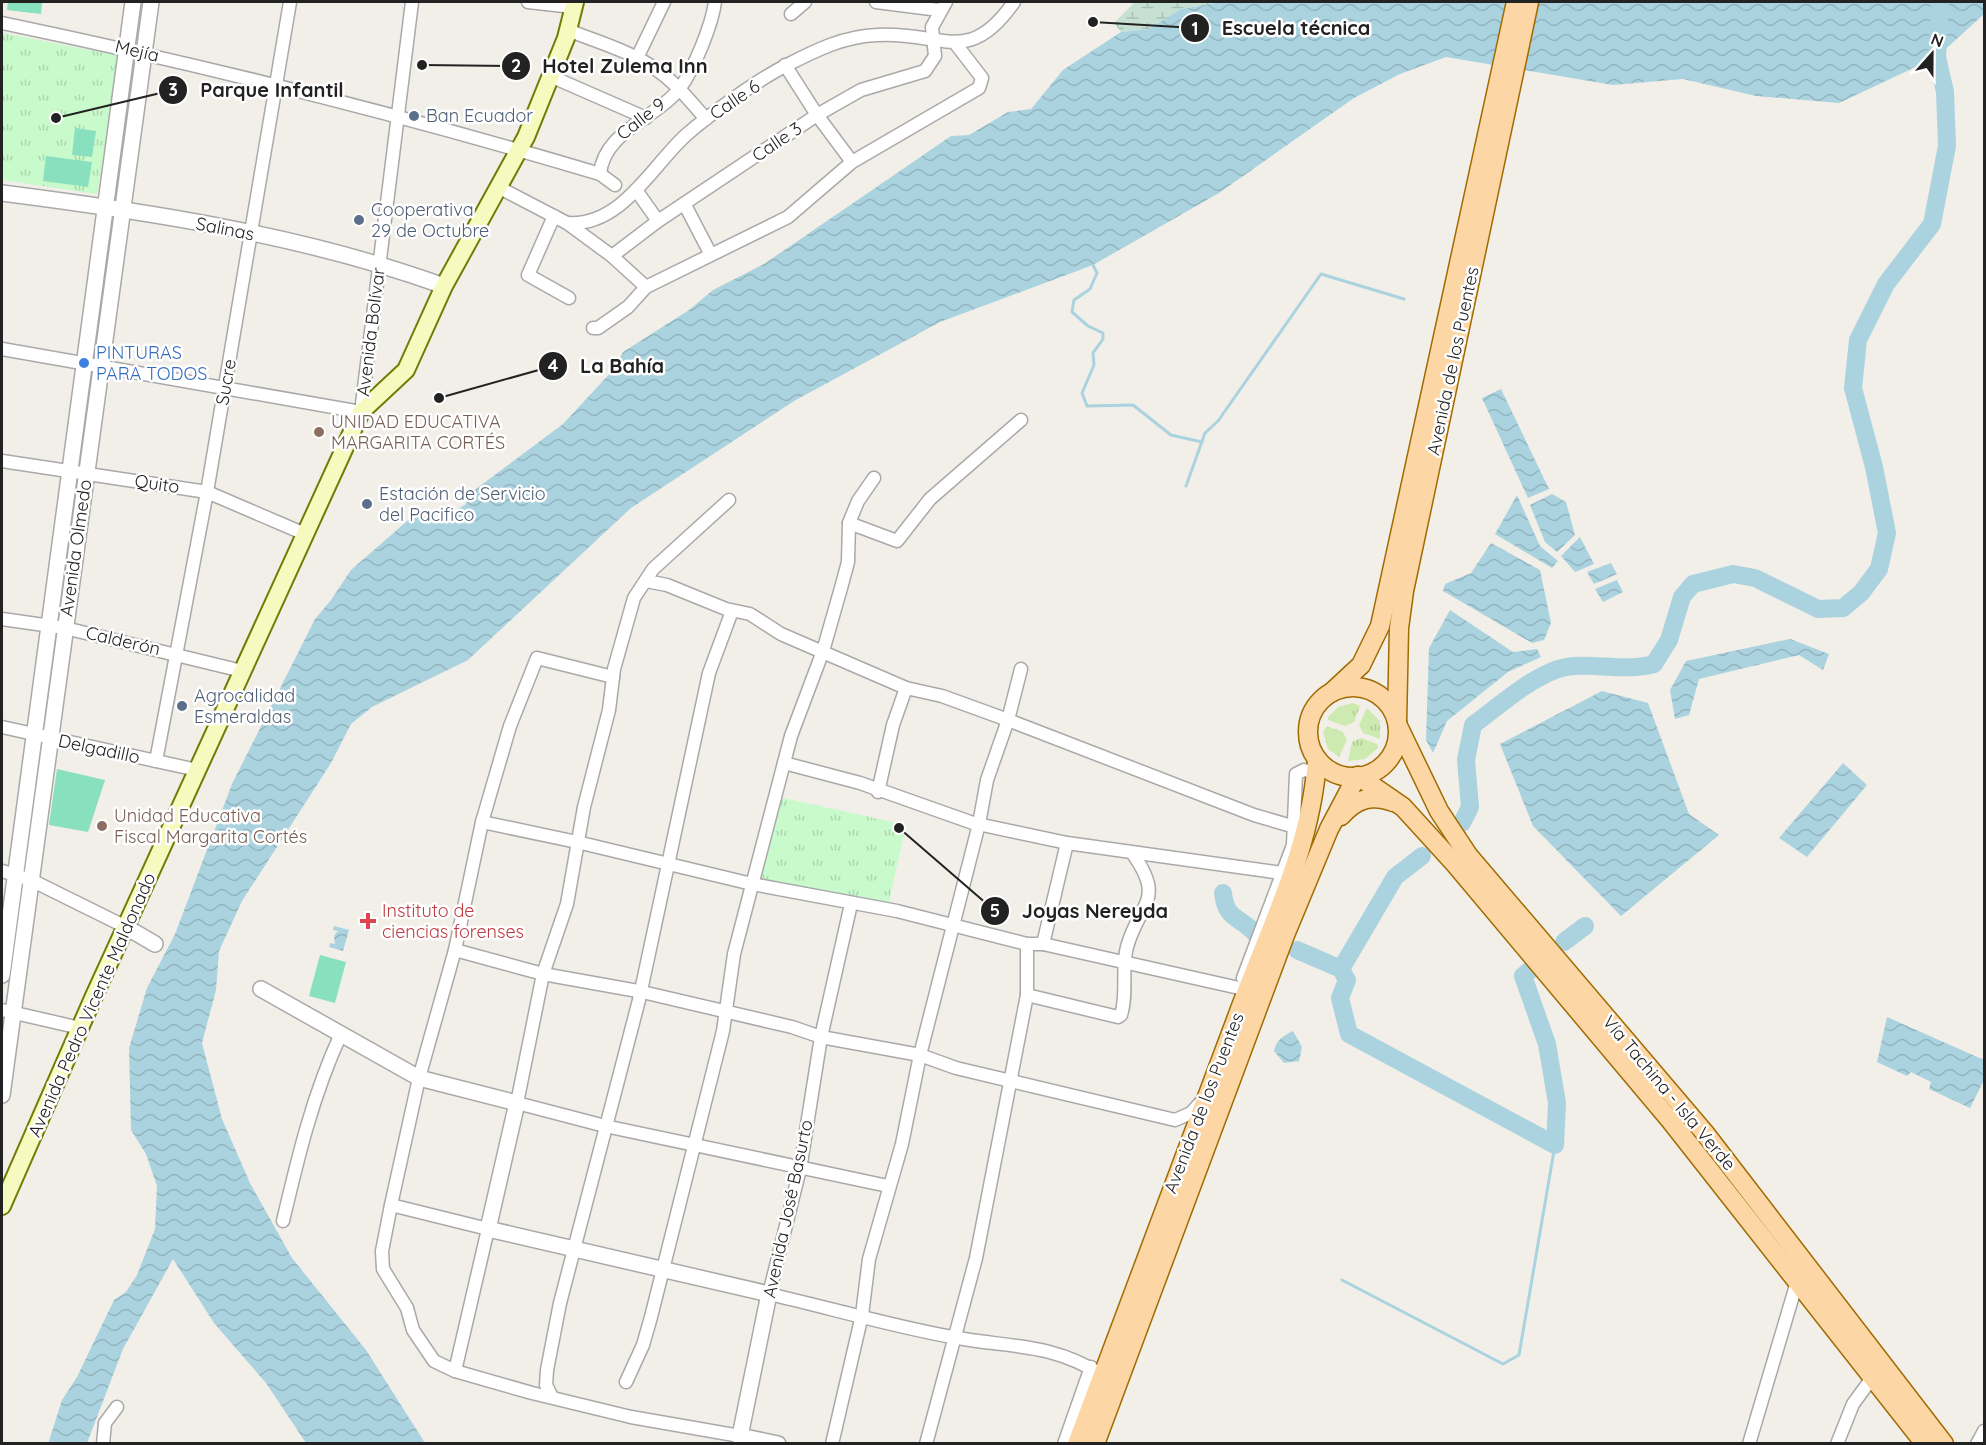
<svg xmlns="http://www.w3.org/2000/svg" width="1986" height="1445" viewBox="0 0 1986 1445" font-family="Quicksand,sans-serif">
  <style>
    .grass { fill: url(#grass-tufts) }
    .wetland { fill: url(#wetland-marsh) }
    .park { fill: url(#park-tufts) }
    .pitch { fill: #88e0be }
    .water { fill: url(#water-waves) }
    .lines { fill: none; stroke-linecap: round; stroke-linejoin: round }
    .stream { stroke: #aad3df; stroke-width: 3 }
    .river { stroke: #aad3df; stroke-width: 18 }
    .minor-casing { stroke: #a9a9a9; stroke-width: 15 }
    .tertiary-casing { stroke: #a9a9a9; stroke-width: 18 }
    .secondary-casing { stroke: #707d05; stroke-width: 20 }
    .primary-casing { stroke: #a06b00; stroke-width: 21 }
    .minor { stroke: #fff; stroke-width: 12 }
    .tertiary { stroke: #fff; stroke-width: 15 }
    .secondary { stroke: #f7fabf; stroke-width: 16 }
    .primary { stroke: #fcd6a4; stroke-width: 18 }
    .service-dot { fill: #5c6f8a; stroke: #fff; stroke-width: 2 }
    .shop-dot { fill: #3f7fe0; stroke: #fff; stroke-width: 2 }
    .education-dot { fill: #8d6e63; stroke: #fff; stroke-width: 2 }
    .health-dot { fill: #e0444e; stroke: #fff; stroke-width: 2 }
    .labels { text-anchor: middle; stroke-width: 5; stroke-linejoin: round; paint-order: stroke }
    .street-label { font-size: 18px; fill: #222; stroke: #fff }
    .service-label { font-size: 18px; fill: #4e5e75; stroke: #fff; text-anchor: start }
    .shop-label { font-size: 18px; fill: #366cbe; stroke: #fff; text-anchor: start }
    .education-label { font-size: 18px; fill: #785e54; stroke: #fff; text-anchor: start }
    .health-label { font-size: 18px; fill: #be3a42; stroke: #fff; text-anchor: start }
    .leader { fill: none; stroke: #222; stroke-width: 2 }
    .callout-dot { fill: #222; stroke: #fff; stroke-width: 2 }
    .mark-label { font-size: 18px; text-anchor: middle; font-weight: bold; fill: #fff }
    .callout-label { font-size: 20px; text-anchor: middle; font-weight: bold; fill: #222; stroke: #fff; stroke-width: 5; stroke-linejoin: round; paint-order: stroke }
  </style>
  <defs>
    <pattern id="grass-tufts" width="24" height="20" patternUnits="userSpaceOnUse" patternTransform="scale(1.5)"><rect width="24" height="20" fill="#cdebb0"/><path d="M3 7l-1-3M5 7V3M7 7l1-3M15 17l-1-3M17 17v-4M19 17l1-3" fill="none" stroke="#b0c997"/></pattern>
    <pattern id="wetland-marsh" width="20" height="14" patternUnits="userSpaceOnUse" patternTransform="scale(1.5)"><rect width="20" height="14" fill="#c6e0d4"/><path d="M1 5h8M5 5V1M11 12h8M15 12V8" fill="none" stroke="#aac0b6"/></pattern>
    <pattern id="park-tufts" width="24" height="20" patternUnits="userSpaceOnUse" patternTransform="scale(1.5)"><rect width="24" height="20" fill="#c8facc"/><path d="M3 7l-1-3M5 7V3M7 7l1-3M15 17l-1-3M17 17v-4M19 17l1-3" fill="none" stroke="#acd6af"/></pattern>
    <pattern id="water-waves" width="16" height="10" patternUnits="userSpaceOnUse" patternTransform="scale(1.5)"><rect width="16" height="10" fill="#aad3df"/><path d="M0 5q4-4 8 0t8 0" fill="none" stroke="#92b5bf"/></pattern>
  </defs>
  <rect width="100%" height="100%" fill="#f2efe9"/>
  <g class="grass">
    <path d="M1353,703l7,3 -6,16 -9,4 -17,-6v-3l10,-10z"/>
    <path d="M1367,708l13,13v18l-17,-6 -4,-8z"/>
    <path d="M1327,726l16,6 4,8 -8,17 -11,-8 -5,-17z"/>
    <path d="M1361,738l16,6 1,4 -13,11 -17,2 4,-19z"/>
  </g>
  <path class="wetland" d="M1135,2h86l-40,7 -32,20 -28,3 -7,-9z"/>
  <g class="park">
    <path d="M3,33l117,23 -23,138 -95,-14z"/>
    <path d="M779,797l127,28 -18,81 -127,-28z"/>
  </g>
  <g class="pitch">
    <path d="M8,2h34l-1,12 -34,-4z"/>
    <path d="M75,128l21,3 -4,26 -20,-2z"/>
    <path d="M46,156l46,6 -4,25 -45,-6z"/>
    <path d="M57,769l48,11 -17,52 -39,-7z"/>
    <path d="M320,955l26,7 -11,41 -26,-7z"/>
  </g>
  <g class="water">
    <path d="M1221,2h763v12l-47,43 -98,46 -83,-7 -73,-17 -70,6 -167,-28 -46,17 -46,24 -135,95 -126,72 -153,57 -146,79 -163,107 -163,152 -96,47 -21,17 -20,39 -89,138 -23,50 -3,39 -14,53 20,76 28,64 42,75 74,92 59,93h-119l-40,-60 -52,-60 -41,-64 -50,90 -36,94 -39,1 14,-44 15,-23 37,-77 12,-8 11,-17 18,-46 2,-43 -11,-32 -15,-24 -2,-82 18,-60 28,-54 57,-150 83,-165 16,-19 20,-30 63,-55 24,4 27,-14 7,-13 91,-68 52,-56 8,-16 66,-42 24,-20 51,-26 187,-128 18,-1 39,-23 23,-3 32,-39 58,-38 28,-3 32,-20z"/>
    <path d="M1501,389l48,100 -21,9 -46,-100z"/>
    <path d="M1552,494l14,8 9,33 -18,17 -12,-10 -15,-37z"/>
    <path d="M1517,495l23,51 18,15 -6,7 -57,-34z"/>
    <path d="M1580,537l14,27 -19,8 -14,-16z"/>
    <path d="M1491,543l49,27 11,53 -7,17 -12,3 -89,-52 2,-7 26,-11z"/>
    <path d="M1611,563l6,11 -23,10 -7,-12z"/>
    <path d="M1617,580l6,12 -20,10 -8,-13z"/>
    <path d="M1450,610l63,42 24,-3 4,8 -33,15 -61,49 -14,32 -7,-13 3,-92z"/>
    <path d="M1790,639l39,15 -6,16 -24,-15 -100,24 -10,36 -14,4 -5,-29 16,-29z"/>
    <path d="M1602,691l46,12 41,111 30,21 -98,81 -88,-90 -33,-82z"/>
    <path d="M1843,763l24,22 -60,72 -28,-19z"/>
    <path d="M334,926l15,4 -6,21 -14,-4 1,-4 5,1 -1,-8 4,-5 -5,-1z"/>
    <path d="M1887,1017l97,43v20l-14,28 -41,-19 2,-7 -20,-10 -4,4 -30,-14z"/>
    <path d="M1293,1031l9,16 -3,14 -15,2 -10,-12c2,-11 9,-15 19,-20z"/>
  </g>
  <g class="lines">
    <g class="stream">
      <path d="M1093,265l4,8 -7,16 -16,11 -2,12 16,14 15,7v6l-10,14 1,12 -12,28 5,13 46,-1 38,30 31,7"/>
      <path d="M1186,486l19,-53 13,-12 103,-147 83,25"/>
      <path d="M1342,1280l161,84 16,-9 36,-210"/>
    </g>
    <g class="river">
      <path d="M1462,823l8,-16 -4,-47 7,-35c26,-19 54,-45 85,-56 29,-9 64,4 96,-5l15,-24 13,-43 11,-13 40,-10 22,4 63,31 25,-1 18,-15 18,-24 8,-36 -13,-66 -21,-79 5,-48 28,-56 46,-60 15,-78 -2,-54 -8,-35 3,-55"/>
      <path d="M1223,893c3,27 16,23 32,40"/>
      <path d="M1564,942l21,-16"/>
      <path d="M1297,950l44,19 6,11 -7,18 9,36 206,111 2,-42 -10,-59 -24,-68 6,-5"/>
      <path d="M1341,969l54,-92 27,-21"/>
    </g>
    <defs>
      <g id="minor">
        <path d="M528,2l45,5"/>
        <path d="M876,2l63,8"/>
        <path d="M791,14l14,-12"/>
        <path d="M2,23c201,42 401,92 598,151l15,11"/>
        <path d="M568,30c29,12 63,21 89,40 19,13 34,32 49,49"/>
        <path d="M637,58l27,-56"/>
        <path d="M785,65l32,50 35,47"/>
        <path d="M550,76l96,42"/>
        <path d="M600,174c4,-43 56,-55 80,-86 14,-19 32,-63 35,-86"/>
        <path d="M500,188l67,35 45,33 34,31 142,-70 64,-55 127,-74 3,-10 -27,-35"/>
        <path d="M636,190l22,31"/>
        <path d="M685,205l25,48"/>
        <path d="M554,216l-26,59 41,23"/>
        <path d="M567,223c54,4 84,-56 119,-88 24,-21 73,-56 101,-70 29,-15 58,-29 90,-30 65,-4 91,33 137,-33"/>
        <path d="M612,256l46,-35 159,-106 44,-25 64,-19 10,-15 -3,-29 14,-25"/>
        <path d="M593,328h5l30,-21 18,-20"/>
        <path d="M2,349l359,63 51,-410"/>
        <path d="M2,461l205,31 98,42"/>
        <path d="M729,500l-76,69 -19,29 -20,71 -5,41 -25,97 -17,97 -24,70 -26,129 88,23 283,60"/>
        <path d="M849,523l48,18 33,-42 91,-79"/>
        <path d="M646,581l21,4 59,24 24,5 31,20 125,54 36,8 66,24 13,-51"/>
        <path d="M2,619l63,9 177,43"/>
        <path d="M613,677l-76,-19 -27,68 -28,96 -27,128 -36,128 -28,127 -9,46 1,18 24,39 6,22 21,31 21,10 77,22 99,24 109,19 -1,8"/>
        <path d="M2,727l195,43"/>
        <path d="M156,761l51,-269 83,-490"/>
        <path d="M784,763l76,20 113,40 94,20"/>
        <path d="M878,792l15,-67 13,-37"/>
        <path d="M482,822l95,20 175,42 145,27 130,33h16l196,44 6,6"/>
        <path d="M2,871l29,9 95,47"/>
        <path d="M851,904l-30,133 -21,132 -31,125c61,14 122,32 183,43 57,11 98,5 150,38"/>
        <path d="M1043,944l24,-101 215,30"/>
        <path d="M455,950l88,24 95,17 154,36 29,10 99,18 36,13 219,52 16,-7 9,-10"/>
        <path d="M1243,978l50,-133 3,-71 8,-4 13,3"/>
        <path d="M1027,995l91,22 3,-2c7,-21 0,-46 6,-68 12,-44 39,-46 6,-93"/>
        <path d="M2,1010l78,18"/>
        <path d="M391,1205l97,24 -33,142"/>
        <path d="M283,1221c15,-64 30,-127 58,-187"/>
        <path d="M626,1382l17,-37 8,-28 72,-286 11,-77 57,-218 32,-85 18,-63 7,-26 1,-39 9,-22 16,-23"/>
        <path d="M552,1397l-6,-12 1,-15 13,-67 79,-303 70,-327 23,-62"/>
        <path d="M103,1444l2,-21 12,-16"/>
        <path d="M832,1444l30,-129 7,-56 33,-115 18,-89 59,-231 8,-44 21,-60 246,95 41,12"/>
        <path d="M926,1444l50,-186 51,-263v-51"/>
        <path d="M1064,1444l27,-77"/>
        <path d="M1749,1444l48,-162"/>
        <path d="M1837,1444l16,-40 19,-26"/>
        <path d="M1977,1444l7,-13"/>
      </g>
      <g id="tertiary">
        <path d="M2,193c149,19 300,42 442,93"/>
        <path d="M126,927l29,17"/>
        <path d="M2,975l131,-973"/>
        <path d="M261,989l158,89 98,25 -29,126 281,65 -29,142 38,8"/>
        <path d="M2,1095l149,-1093"/>
      </g>
      <path id="secondary" d="M2,1206l92,-210 267,-584 45,-42 38,-84 82,-149 40,-99 9,-36"/>
      <g id="primary">
        <circle cx="1353" cy="732" r="45"/>
        <path d="M1333,691l28,-26 19,-39 136,-624"/>
        <path d="M1397,722l2,-94 5,-37 125,-589"/>
        <path d="M1398,726l41,85 29,44 236,277 240,312"/>
        <path d="M1358,776l45,31 52,57 215,256 255,324"/>
        <path d="M1341,816c15,-17 30,-22 52,-14"/>
        <path d="M1077,1444c54,-145 108,-290 163,-435 30,-81 72,-163 77,-250"/>
        <path d="M1095,1444l190,-509 44,-106 28,-53"/>
      </g>
    </defs>
    <use href="#minor" class="minor-casing"/>
    <use href="#tertiary" class="tertiary-casing"/>
    <use href="#secondary" class="secondary-casing"/>
    <use href="#primary" class="primary-casing"/>
    <use href="#minor" class="minor"/>
    <use href="#tertiary" class="tertiary"/>
    <use href="#secondary" class="secondary"/>
    <use href="#primary" class="primary"/>
  </g>
  <g class="service-dot">
    <circle cx="414" cy="116" r="6"/>
    <circle cx="359" cy="220" r="6"/>
    <circle cx="367" cy="504" r="6"/>
    <circle cx="182" cy="706" r="6"/>
  </g>
  <circle class="shop-dot" cx="84" cy="363" r="6"/>
  <g class="education-dot">
    <circle cx="319" cy="432" r="6"/>
    <circle cx="102" cy="826" r="6"/>
  </g>
  <path class="health-dot" d="M365 912h6v6h6v6h-6v6h-6v-6h-6v-6h6z"/>
  <g class="labels">
    <g class="street-label">
      <text transform="translate(137 51) rotate(13)" y="6">Mejía</text>
      <text transform="translate(735 100) rotate(-34)" y="6">Calle 6</text>
      <text transform="translate(641 119) rotate(-38)" y="6">Calle 9</text>
      <text transform="translate(777 142) rotate(-34)" y="6">Calle 3</text>
      <text transform="translate(225 229) rotate(11)" y="6">Salinas</text>
      <text transform="translate(371 332) rotate(-83)" y="6">Avenida Bolívar</text>
      <text transform="translate(1453 361) rotate(-78)" y="6">Avenida de los Puentes</text>
      <text transform="translate(226 382) rotate(-80)" y="6">Sucre</text>
      <text transform="translate(157 484) rotate(8)" y="6">Quito</text>
      <text transform="translate(76 548) rotate(-82)" y="6">Avenida Olmedo</text>
      <text transform="translate(123 641) rotate(13)" y="6">Calderón</text>
      <text transform="translate(99 749) rotate(12)" y="6">Delgadillo</text>
      <text transform="translate(92 1005) rotate(-66)" y="6">Avenida Pedro Vicente Maldonado</text>
      <text transform="translate(1669 1093) rotate(50)" y="6">Vía Tachina - Isla Verde</text>
      <text transform="translate(1204 1103) rotate(-69)" y="6">Avenida de los Puentes</text>
      <text transform="translate(788 1209) rotate(-78)" y="6">Avenida José Basurto</text>
    </g>
    <g class="service-label">
      <text x="426" y="122">Ban Ecuador</text>
      <text x="371" y="216">Cooperativa<tspan x="371" dy="21">29 de Octubre</tspan></text>
      <text x="379" y="500">Estación de Servicio<tspan x="379" dy="21">del Pacifico</tspan></text>
      <text x="194" y="702">Agrocalidad<tspan x="194" dy="21">Esmeraldas</tspan></text>
    </g>
    <g class="shop-label">
      <text x="96" y="359">PINTURAS<tspan x="96" dy="21">PARA TODOS</tspan></text>
    </g>
    <g class="education-label">
      <text x="331" y="428">UNIDAD EDUCATIVA<tspan x="331" dy="21">MARGARITA CORTÉS</tspan></text>
      <text x="114" y="822">Unidad Educativa<tspan x="114" dy="21">Fiscal Margarita Cortés</tspan></text>
    </g>
    <g class="health-label">
      <text x="382" y="917">Instituto de<tspan x="382" dy="21">ciencias forenses</tspan></text>
    </g>
  </g>
  <path class="leader" d="M1093 22L1195 28M422 65L516 66M56 118L173 90M439 398L553 366M899 828L995 911"/>
  <g class="callout-dot">
    <circle cx="1093" cy="22" r="6"/>
    <circle cx="422" cy="65" r="6"/>
    <circle cx="56" cy="118" r="6"/>
    <circle cx="439" cy="398" r="6"/>
    <circle cx="899" cy="828" r="6"/>
    <circle cx="1195" cy="28" r="15"/>
    <circle cx="516" cy="66" r="15"/>
    <circle cx="173" cy="90" r="15"/>
    <circle cx="553" cy="366" r="15"/>
    <circle cx="995" cy="911" r="15"/>
  </g>
  <g class="mark-label">
    <text x="1195" y="35">1</text>
    <text x="516" y="72">2</text>
    <text x="173" y="96">3</text>
    <text x="553" y="372">4</text>
    <text x="995" y="917">5</text>
  </g>
  <g class="callout-label">
    <text x="1296" y="35">Escuela técnica</text>
    <text x="625" y="73">Hotel Zulema Inn</text>
    <text x="272" y="97">Parque Infantil</text>
    <text x="622" y="373">La Bahía</text>
    <text x="1095" y="918">Joyas Nereyda</text>
  </g>
  <rect width="1986" height="1445" fill="none" stroke="#222222" stroke-width="6"/>
  <g transform="translate(1932 54) rotate(21)" stroke="#ffffff" stroke-width="4.5" paint-order="stroke">
  <path d="M0-4.5L10 22L0 15L-10 22Z" fill="#222222"/>
  <text y="-9" font-size="16" font-weight="bold" text-anchor="middle" fill="#222222">N</text>
  </g>
</svg>
